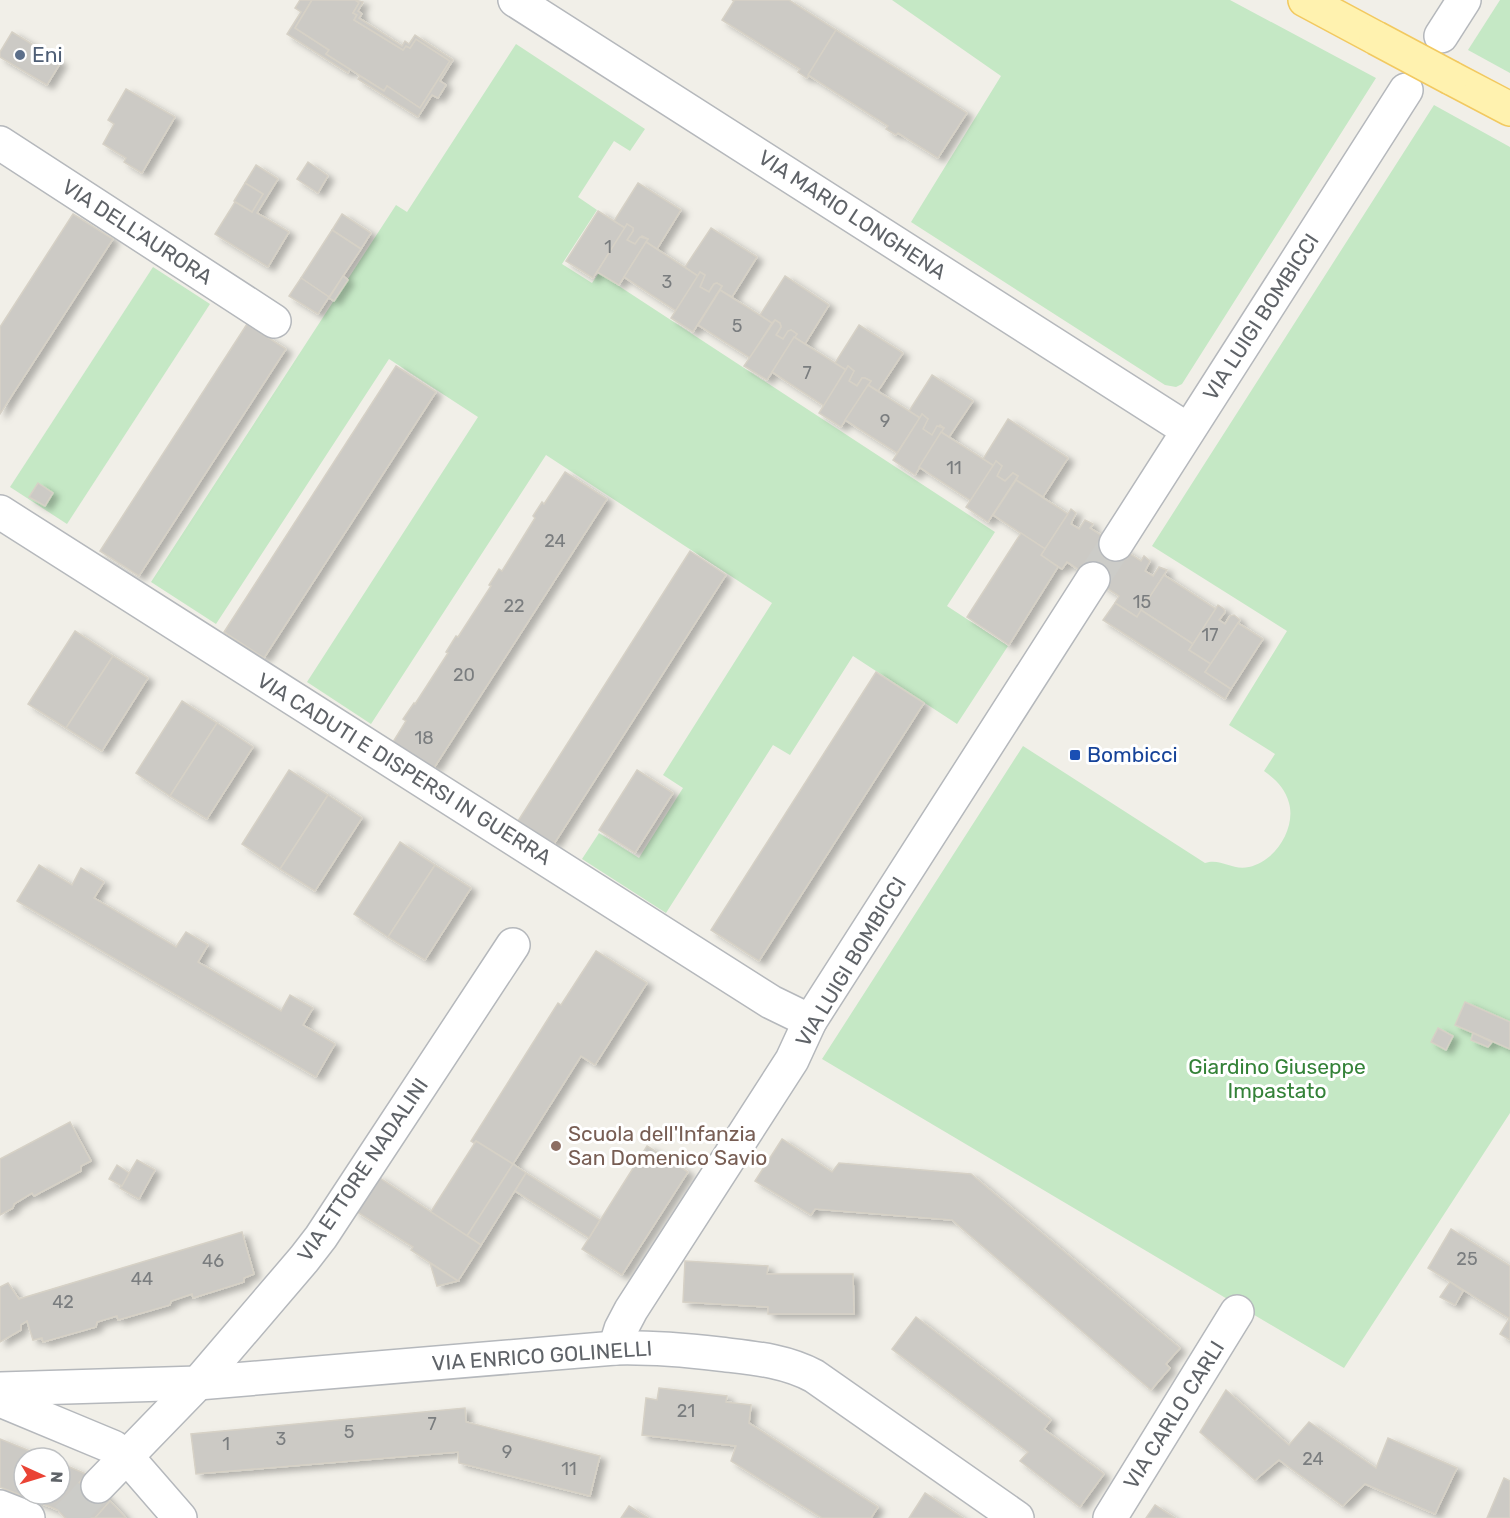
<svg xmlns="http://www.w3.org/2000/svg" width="1510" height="1518" viewBox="0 0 1510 1518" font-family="Rubik,sans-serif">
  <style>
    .green { fill: #c5e8c5 }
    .building { fill: #cccac5; stroke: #d6d1c6; stroke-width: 1.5; filter: url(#shadow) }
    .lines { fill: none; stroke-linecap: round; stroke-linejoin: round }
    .minor-tunnel { stroke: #ccccc8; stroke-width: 33; stroke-dasharray: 33 16; stroke-linecap: butt }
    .minor-casing { stroke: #b5b8bc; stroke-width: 36 }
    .major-casing { stroke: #f2c960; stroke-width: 36 }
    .minor { stroke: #fff; stroke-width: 33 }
    .major { stroke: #fff2af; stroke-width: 33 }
    .major-bridge-casing { stroke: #f2c960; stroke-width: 36; stroke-linecap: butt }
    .major-bridge { stroke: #fff2af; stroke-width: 33 }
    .service-dot { fill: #5c6f8a; stroke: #fff; stroke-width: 2 }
    .transit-dot { fill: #1a4fb4; stroke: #fff; stroke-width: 2 }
    .education-dot { fill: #8d6e63; stroke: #fff; stroke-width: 2 }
    .labels { text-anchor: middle; stroke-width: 6; stroke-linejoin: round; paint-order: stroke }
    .number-label { font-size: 18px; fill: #7a7d7f }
    .service-label { font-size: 21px; fill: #4e5e75; stroke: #fff; text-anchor: start }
    .street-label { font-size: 21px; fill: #5f6368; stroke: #fff }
    .transit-label { font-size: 21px; fill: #164399; stroke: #fff; text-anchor: start }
    .park-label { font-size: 21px; fill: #348238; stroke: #fff }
    .education-label { font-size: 21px; fill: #785e54; stroke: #fff; text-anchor: start }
  </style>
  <defs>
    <filter id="shadow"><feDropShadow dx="6" dy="4" stdDeviation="3" flood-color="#0004"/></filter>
  </defs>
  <rect width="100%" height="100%" fill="#f1efe8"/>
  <g class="green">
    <path d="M892,0h338l146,78 -194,306 -6,3 -11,-2 -254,-163 90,-146z"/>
    <path d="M1500,0h10v73l-42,-23z"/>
    <path d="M516,44l129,85 -15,22 -16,-10 -36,56 19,13 -35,54 30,19 7,-10 396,259 -48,74 61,40 -51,78 -104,-68 -63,99 -17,-10 -107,168 -84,-54 17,-26 40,25 44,-70 -20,-13 109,-172 -226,-148 -175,269 -64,-42 171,-265 -89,-58 -173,265 -65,-42 245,-377 11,7z"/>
    <path d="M1434,105l76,42v966l-166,255 -522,-309 201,-313 182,117c17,-5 27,8 44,4 27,-6 47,-39 40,-64 -4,-15 -14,-24 -25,-32l11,-17 -46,-29 58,-94 -135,-85z"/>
    <path d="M153,267l57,37 -143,220 -57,-37z"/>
  </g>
  <g class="building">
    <path d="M300,0h12l-17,28 34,22 -3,4 24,15 -2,4 -61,-39 14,-22 -6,-4z"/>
    <path d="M312,0h43l4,3 -6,10 4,2 -3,5 49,30 3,-4 4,2 6,-9 34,22 -30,47 -33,-22 -3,5 -58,-37 3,-4 -34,-22z"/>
    <path d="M355,0l8,2 -5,9 4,3 -3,4 43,28 3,-5 4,3 6,-9 38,25 -13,21 6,4 -8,13 -6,-3 -14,22 -60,-38 2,-3 24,15 3,-5 33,22 30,-47 -34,-22 -6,9 -4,-2 -3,4 -49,-30 3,-5 -4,-2 6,-10z"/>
    <path d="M732,0h57l47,30 -29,48 -9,-6 2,-3 -78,-49 12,-19z"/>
    <path d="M836,30l131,83 -29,45 -40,-25 -2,2 -10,-6 2,-3 -80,-51z"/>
    <path d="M12,32l49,30 -14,23 -47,-28v-5z"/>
    <path d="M126,89l49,28 -33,56 -18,-11 2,-4 -23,-14 11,-20 -6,-4z"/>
    <path d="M308,162l20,14 -10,17 -21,-14z"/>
    <path d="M256,165l22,14 -21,34 32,19 -21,35 -53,-33 20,-32 17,10 11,-18 -18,-11z"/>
    <path d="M245,183l18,11 -11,18 -18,-11z"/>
    <path d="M638,183l43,27 -24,39 -11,-7 2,-3 -6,-3 -7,8 -8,-4 6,-9v-3l-6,-4 -2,4 -11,-7z"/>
    <path d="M598,211l27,17 -32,50 -27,-17z"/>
    <path d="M73,214l40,25 -113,175v-87z"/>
    <path d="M342,214l29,19 -10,16 -29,-19z"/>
    <path d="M627,224l6,4v3l-6,9 8,4 5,-7 8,2 -29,46 -22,-13z"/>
    <path d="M711,228l46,29 -25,40 -12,-7 2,-4 -5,-3 -3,1 -5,8 -9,-5 5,-12 -5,-3 -2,4 -13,-9z"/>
    <path d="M332,230l29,19 -32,48 -28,-19z"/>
    <path d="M646,242l52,34 -22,35 -52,-34z"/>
    <path d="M700,272l5,3 -5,12 9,5 5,-8 3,-1 5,3 -29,46 -22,-14z"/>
    <path d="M343,276l5,4 -14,21 -5,-3z"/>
    <path d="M785,276l44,29 -24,39 -11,-7 3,-3 -6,-4 -8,9 -7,-4 5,-8 -1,-4 -5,-3 -3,3 -12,-8z"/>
    <path d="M301,278l28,19 -11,17 -29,-18z"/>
    <path d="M720,290l52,33 -22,35 -52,-33z"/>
    <path d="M775,320l5,3 1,4 -5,8 7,4 5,-8 3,-1 6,4 -30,46 -23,-14z"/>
    <path d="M247,324l39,25 -147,227 -39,-25z"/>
    <path d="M859,325l44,28 -25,38 -10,-6 3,-4 -6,-3h-3l-5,8 -8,-5 5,-10 -6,-5 -2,4 -11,-7z"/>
    <path d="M794,337l52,33 -22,36 -52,-34z"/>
    <path d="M396,366l40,26 -172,266 -40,-26z"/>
    <path d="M848,366l6,5 -5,10 8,5 5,-8h3l6,3 -30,46 -22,-14z"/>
    <path d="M932,375l41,26 -24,36 -8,-5 3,-4 -4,-3 -8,10 -9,-6 5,-10 -6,-5 -2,4 -11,-7z"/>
    <path d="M868,385l52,33 -23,35 -52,-33z"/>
    <path d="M922,414l6,5 -5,10 9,6 5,-9 7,2 -29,47 -22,-15z"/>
    <path d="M1008,419l60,39 -25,39 -27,-17 2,-4 -5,-3 -8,8 -8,-5 5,-10 -6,-5 -2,5 -11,-7z"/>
    <path d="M941,432l53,34 -23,35 -52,-34z"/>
    <path d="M996,461l6,5 -5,10 8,5 8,-8 5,3 -30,46 -22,-15z"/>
    <path d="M565,472l42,27 -173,269 -41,-26 13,-21 -3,-2 11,-16 1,1 33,-51 -2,-1 10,-16 2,1 33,-51 -2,-1 10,-16 3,2 33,-53 -2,-2 9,-14 2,2z"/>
    <path d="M1016,480l52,34 -23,35 -52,-34z"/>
    <path d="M38,483l15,10 -8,13 -16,-9z"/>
    <path d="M1071,509l5,4 -5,11 8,5 6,-9 8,4 -3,4 51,33 3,-5 6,5 -5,10 8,5 6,-9 8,3 -30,47 -22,-14 4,-7 -49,-32 -3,-2 -5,7 -21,-14z"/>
    <path d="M1021,533l24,16 -4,6 17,12 -49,78 -42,-28z"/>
    <path d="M690,551l36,24 -172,269 -36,-23z"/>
    <path d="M1164,575l52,34 -23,35 -52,-34z"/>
    <path d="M1115,603l22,14 4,-7 52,34 -4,6 22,14 -6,8 26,17 -6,10 -122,-79z"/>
    <path d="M1218,605l6,4 1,3 -6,8 6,4 5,-8 4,-1 6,5 -29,44 -22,-14z"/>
    <path d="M1238,623l25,16 -32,50 -26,-17z"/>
    <path d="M75,631l38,25 -47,72 -38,-24z"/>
    <path d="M113,656l35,22 -46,73 -36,-23z"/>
    <path d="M876,672l48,31 -165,258 -48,-31z"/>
    <path d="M182,701l35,22 -47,73 -34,-23z"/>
    <path d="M217,723l36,24 -46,72 -37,-23z"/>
    <path d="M289,770l39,25 -48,74 -38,-25z"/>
    <path d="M637,770l36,23 -38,60 -36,-23z"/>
    <path d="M328,795l34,23 -47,73 -35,-22z"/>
    <path d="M400,842l35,23 -47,72 -34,-23z"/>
    <path d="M39,865l33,20 9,-17 23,14 -10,16 82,49 10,-15 22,13 -10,17 83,49 9,-16 23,13 -10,17 32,19 -19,33 -299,-176z"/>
    <path d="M435,865l36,23 -46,72 -37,-23z"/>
    <path d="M596,951l51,32 -52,82 -14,-9 -68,108 -37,-23 -2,2 -3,-2 87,-138 3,2z"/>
    <path d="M1465,1002l45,20v27l-55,-24z"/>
    <path d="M1438,1028l15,8 -7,14 -15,-8z"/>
    <path d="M1473,1033l19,9 -4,5 -17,-7z"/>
    <path d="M70,1122l21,39 -10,5v5l-47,25 -2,-3 -18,11 -1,4 -13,7v-56z"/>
    <path d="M782,1139l50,33 7,-9 132,11 209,174 -14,16 4,4 -19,22 -199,-170 -137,-11 -4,6 -56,-34z"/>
    <path d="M476,1141l37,23 -46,72 -37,-23z"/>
    <path d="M647,1146l41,26 -66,103 -40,-26z"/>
    <path d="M137,1160l18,10 -16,29 -19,-11z"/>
    <path d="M513,1164l13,9 -45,72 -14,-9z"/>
    <path d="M117,1165l12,8 -7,13 -13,-7z"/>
    <path d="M526,1173l74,47 -11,18 -74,-47z"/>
    <path d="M377,1176l104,69 -23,36 -47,-31 2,-3 -59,-37z"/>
    <path d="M1451,1229l59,37v53l-82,-51z"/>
    <path d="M242,1232l12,42 -10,4v4l-51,16 -1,-4 -21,7 -1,4 -52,15 -1,-4 -20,6 -1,5 -53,15 -1,-4 -9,2 -6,-19 -6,4v5l-21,12v-55l8,-4 11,16z"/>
    <path d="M685,1261l83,5 -1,8h86l1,40h-86v-7l-85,-5z"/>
    <path d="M430,1263l28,18 -21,5z"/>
    <path d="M1450,1282l13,9 -8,14 -15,-8z"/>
    <path d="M916,1317l135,103 -7,9 60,45 -24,33 -60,-46 8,-9 -136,-103z"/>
    <path d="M1509,1319h1v21l-10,-6z"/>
    <path d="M659,1388l68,8 -1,6 25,3 -2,18 129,84 -7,11h-49l-91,-57 5,-15 -94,-11 4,-37 11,2z"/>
    <path d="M1226,1390l63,55 20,-23 67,46 12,-30 69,30 -22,46 -70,-30 -22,22 -64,-46 -24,20 -55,-48z"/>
    <path d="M465,1408l1,14 134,34 -10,40 -131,-33 -1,-11 -262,22 -5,-40z"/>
    <path d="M0,1439l47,19h-23v36h36v-31l26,11 -28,36 -58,-23z"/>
    <path d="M86,1474l24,27 -15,17h-30l-7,-8z"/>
    <path d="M1504,1478l6,3v37h-23z"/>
    <path d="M925,1493l38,25h-54z"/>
    <path d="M110,1501l16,17h-31z"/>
    <path d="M1155,1505l20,13h-29z"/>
    <path d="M629,1506l19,12h-27z"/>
  </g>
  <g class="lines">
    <g class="minor-tunnel">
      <path d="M1093,579l23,-35"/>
      <path d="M67,1518l31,-32"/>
    </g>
    <defs>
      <g id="minor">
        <path d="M515,0l673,430"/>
        <path d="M1441,36l23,-36"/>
        <path d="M0,143l274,178"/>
        <path d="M0,512l771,490 39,19"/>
        <path d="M1116,544l290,-454"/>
        <path d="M615,1348l6,-19 10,-19 161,-250 18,-39 283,-442"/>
        <path d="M0,1389l198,-6 417,-35c35,-1 69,2 104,6 33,4 65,6 95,22l203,142"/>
        <path d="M0,1400l113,47 14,10 53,61"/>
        <path d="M98,1486l100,-103 106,-124 17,-22 192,-292"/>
        <path d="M0,1507l28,11"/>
        <path d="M1110,1518l127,-206"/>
      </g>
      <g id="major">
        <path d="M1305,0l71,38"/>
        <path d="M1451,78l59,31"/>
      </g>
    </defs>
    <use href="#minor" class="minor-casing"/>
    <use href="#major" class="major-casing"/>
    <use href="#minor" class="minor"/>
    <use href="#major" class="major"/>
    <defs>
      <path id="major-bridge" d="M1376,38l75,40"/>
    </defs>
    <use href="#major-bridge" class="major-bridge-casing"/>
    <use href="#major-bridge" class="major-bridge"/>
  </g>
  <circle class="service-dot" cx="20" cy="55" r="6"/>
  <rect class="transit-dot" x="1069" y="749" width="12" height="12" rx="3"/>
  <circle class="education-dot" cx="556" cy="1146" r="6"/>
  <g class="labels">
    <g class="number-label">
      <text x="608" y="253">1</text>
      <text x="667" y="288">3</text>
      <text x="737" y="332">5</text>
      <text x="807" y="379">7</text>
      <text x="885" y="427">9</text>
      <text x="954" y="474">11</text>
      <text x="555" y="547">24</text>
      <text x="1142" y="608">15</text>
      <text x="514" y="612">22</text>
      <text x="1210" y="641">17</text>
      <text x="464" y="681">20</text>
      <text x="424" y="744">18</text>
      <text x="1467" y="1265">25</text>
      <text x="213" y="1267">46</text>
      <text x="142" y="1285">44</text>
      <text x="63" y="1308">42</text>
      <text x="686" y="1417">21</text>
      <text x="432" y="1430">7</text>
      <text x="349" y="1438">5</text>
      <text x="281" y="1445">3</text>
      <text x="226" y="1450">1</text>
      <text x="507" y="1458">9</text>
      <text x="1313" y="1465">24</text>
      <text x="569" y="1475">11</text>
    </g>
    <g class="service-label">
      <text x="32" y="62">Eni</text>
    </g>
    <g class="street-label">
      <text transform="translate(852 215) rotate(33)" y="7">VIA MARIO LONGHENA</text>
      <text transform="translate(137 232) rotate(33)" y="7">VIA DELL'AURORA</text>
      <text transform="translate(1261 317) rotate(-57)" y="7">VIA LUIGI BOMBICCI</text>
      <text transform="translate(404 769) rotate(32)" y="7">VIA CADUTI E DISPERSI IN GUERRA</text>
      <text transform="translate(851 962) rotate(-59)" y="7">VIA LUIGI BOMBICCI</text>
      <text transform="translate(363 1170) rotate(-56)" y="7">VIA ETTORE NADALINI</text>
      <text transform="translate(542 1356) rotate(-4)" y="7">VIA ENRICO GOLINELLI</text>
      <text transform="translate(1174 1415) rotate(-58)" y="7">VIA CARLO CARLI</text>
    </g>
    <g class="transit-label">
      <text x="1087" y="762">Bombicci</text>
    </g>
    <g class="park-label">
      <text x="1277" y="1074">Giardino Giuseppe<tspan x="1277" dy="24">Impastato</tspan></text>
    </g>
    <g class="education-label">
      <text x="568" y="1141">Scuola dell'Infanzia<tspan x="568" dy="24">San Domenico Savio</tspan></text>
    </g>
  </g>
  <g transform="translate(42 1476) rotate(94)"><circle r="28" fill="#ffffff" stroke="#bfc1c3" stroke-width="1.5"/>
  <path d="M0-4.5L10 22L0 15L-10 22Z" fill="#ea4335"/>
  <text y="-9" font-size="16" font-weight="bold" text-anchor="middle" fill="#5f6368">N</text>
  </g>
</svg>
